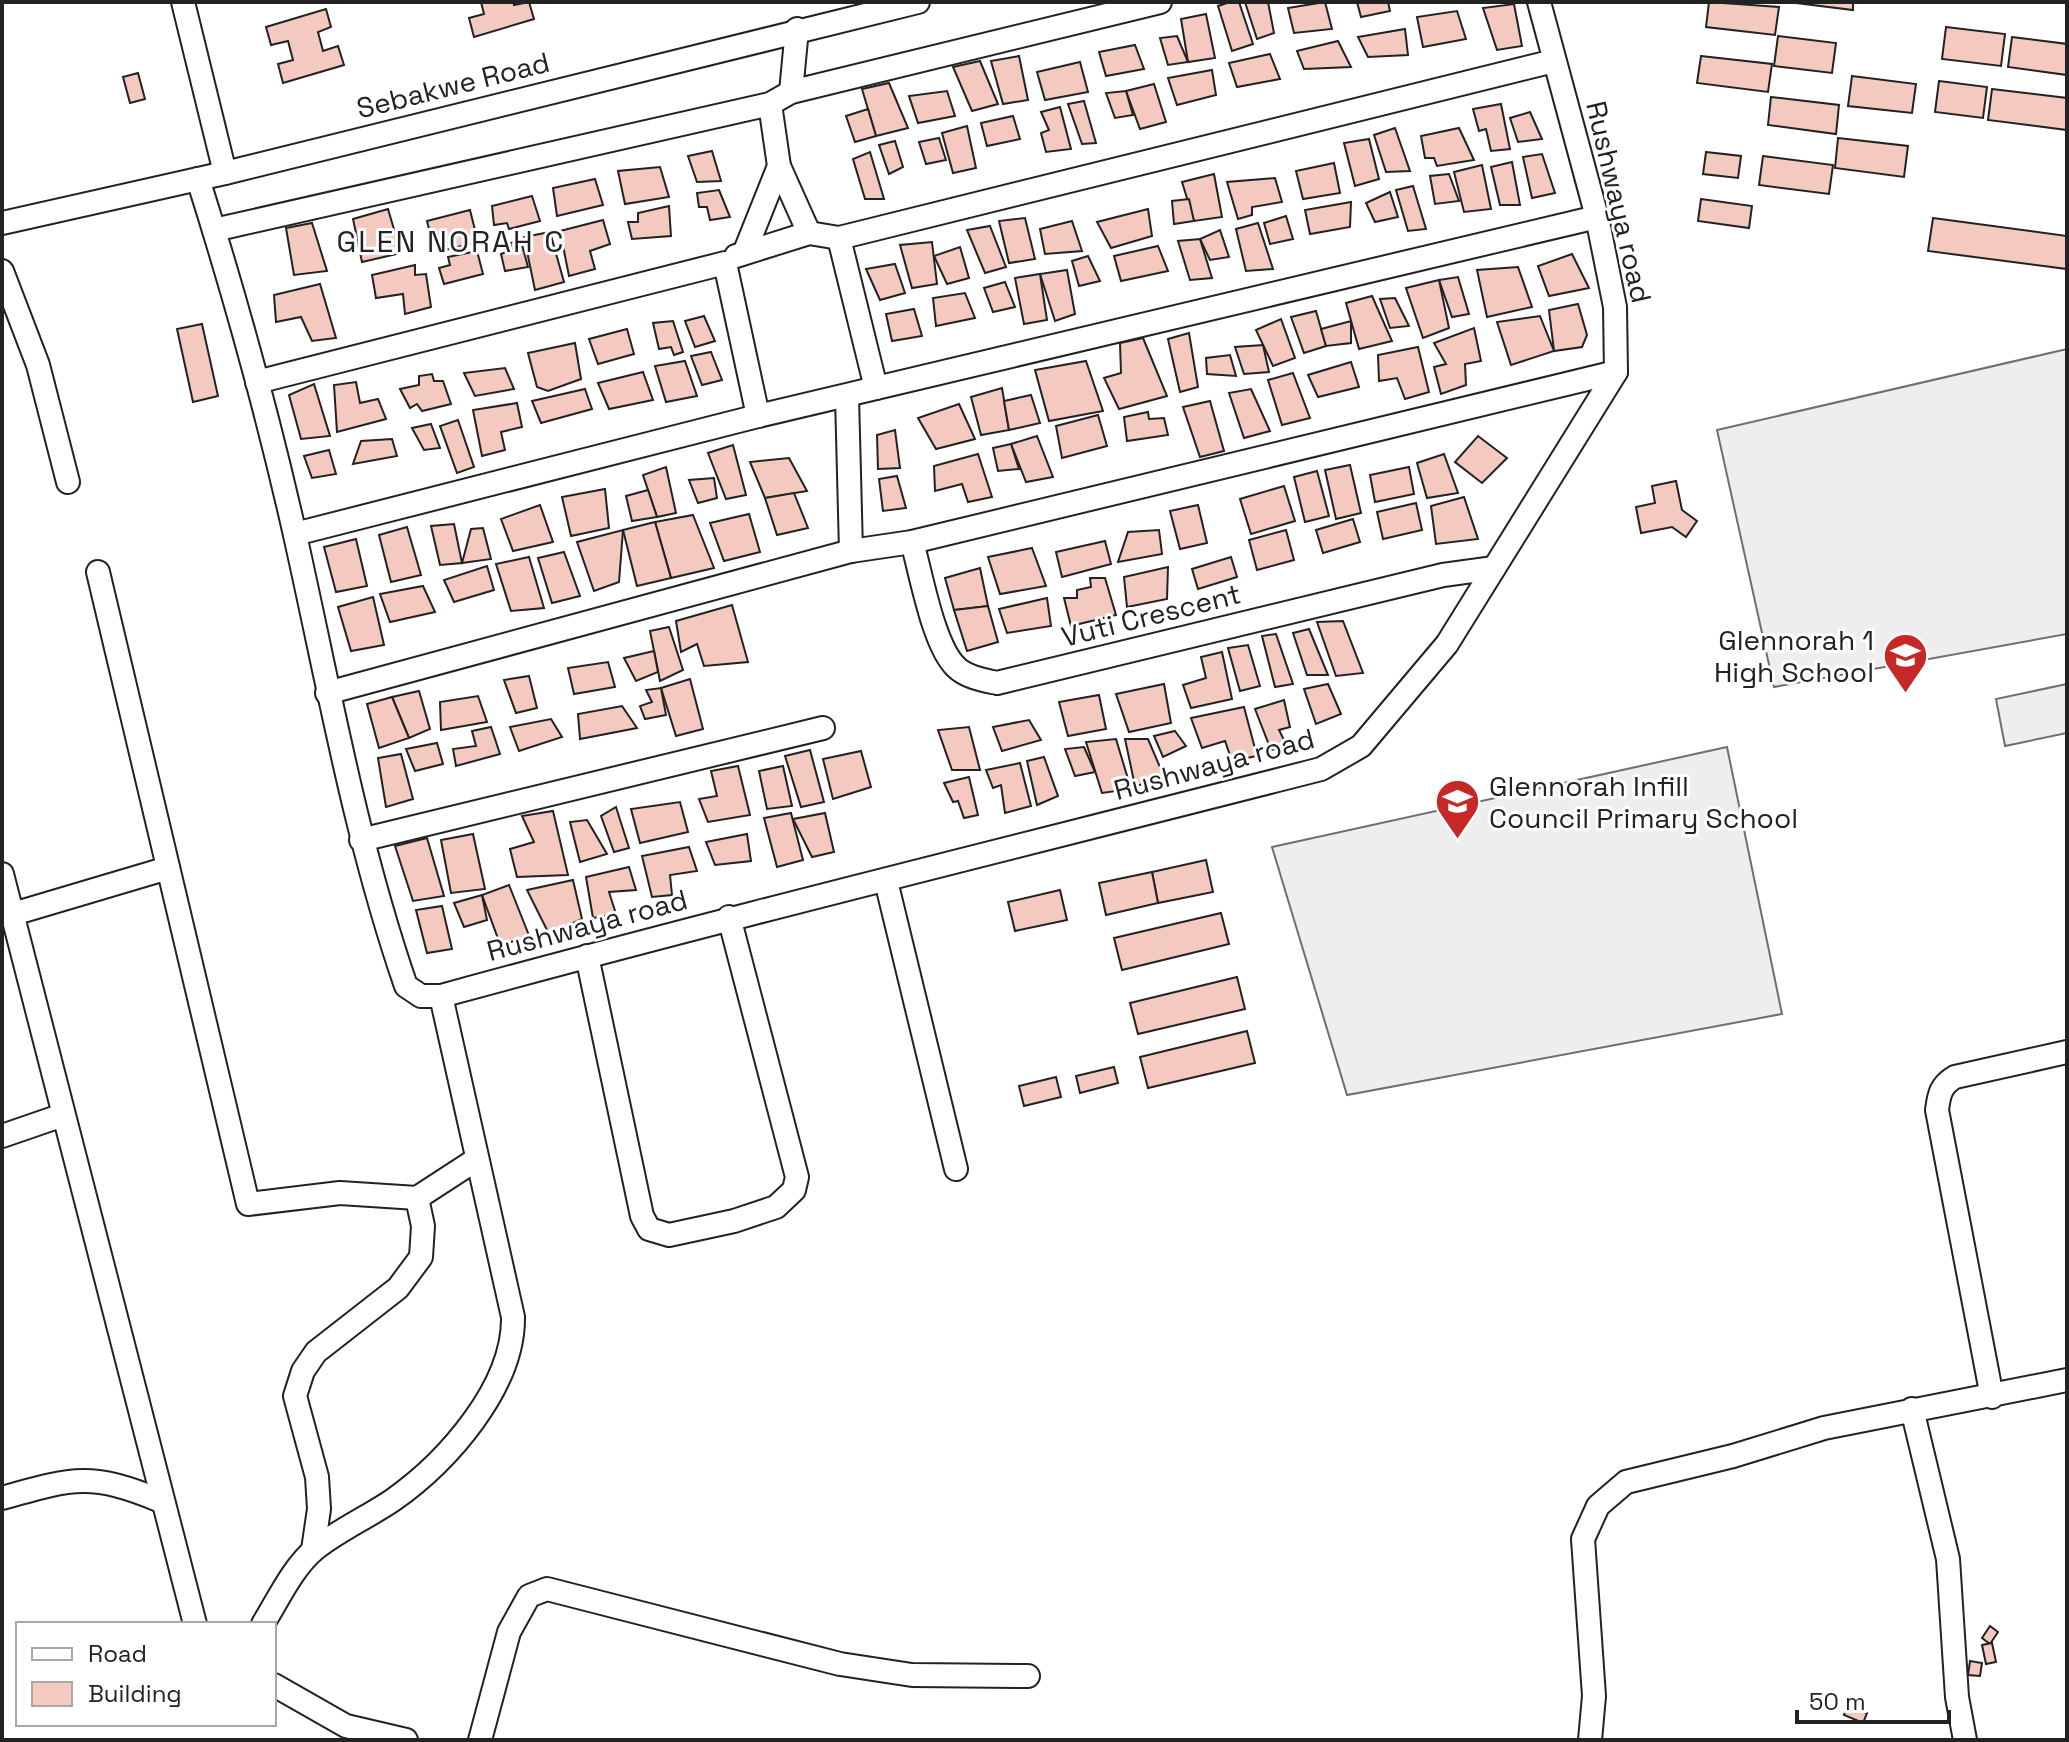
<svg xmlns="http://www.w3.org/2000/svg" width="2069" height="1742" viewBox="0 0 2069 1742" font-family="'Space Grotesk',sans-serif">
  <style>
    .pitch { fill: #eee; stroke: #6f6f6f; stroke-width: 2 }
    .building { fill: #f3c9c0; stroke: #222; stroke-width: 2 }
    .lines { fill: none; stroke-linecap: round; stroke-linejoin: round }
    .minor-casing { stroke: #222; stroke-width: 26 }
    .minor { stroke: #fff; stroke-width: 22 }
    .labels { text-anchor: middle; stroke-width: 6; stroke-linejoin: round; paint-order: stroke }
    .street-label { font-size: 28px; fill: #222; stroke: #fff }
    .poi-label { font-size: 28px; fill: #222; stroke: #fff; text-anchor: end }
    .neighbourhood-label { font-size: 30px; letter-spacing: 2px; fill: #222; stroke: #fff }
  </style>
  <rect width="100%" height="100%" fill="#fff"/>
  <g class="pitch">
    <path d="M2067,349v285l-293,53 -57,-257z"/>
    <path d="M2067,684v49l-62,13 -9,-47z"/>
    <path d="M1727,747l55,267 -435,81 -75,-248z"/>
  </g>
  <g class="building">
    <path d="M481,2h32l1,3 15,-3 5,17 -60,18 -5,-19 15,-4z"/>
    <path d="M1230,2h9l14,42 -21,7 -14,-45z"/>
    <path d="M1245,2h23l6,31 -17,6z"/>
    <path d="M1325,2l7,27 -38,4 -6,-25z"/>
    <path d="M1357,2h31l2,9 -29,6z"/>
    <path d="M1709,2l70,5 -4,28 -69,-8z"/>
    <path d="M1788,2h65v8z"/>
    <path d="M1514,4l8,42 -25,4 -14,-42z"/>
    <path d="M326,9l5,18 -13,5 5,19 15,-5 6,19 -61,18 -5,-19 15,-4 -5,-19 -17,4 -5,-18z"/>
    <path d="M1457,11l9,28 -43,8 -6,-30z"/>
    <path d="M1206,14l9,44 -27,4 -7,-43z"/>
    <path d="M1946,27l59,7 -4,32 -59,-7z"/>
    <path d="M1405,29l3,26 -40,2 -10,-20z"/>
    <path d="M1177,36l11,26 -20,3 -8,-27z"/>
    <path d="M1778,36l58,7 -4,30 -58,-7z"/>
    <path d="M2012,37l55,7v31l-59,-8z"/>
    <path d="M1338,41l13,26 -47,2 -7,-18z"/>
    <path d="M1135,45l9,24 -38,7 -7,-24z"/>
    <path d="M1270,54l10,25 -43,8 -8,-24z"/>
    <path d="M1019,56l9,44 -25,4 -12,-43z"/>
    <path d="M1701,56l71,8 -4,28 -71,-9z"/>
    <path d="M980,61l18,43 -26,7 -19,-44z"/>
    <path d="M1080,62l8,30 -43,8 -8,-28z"/>
    <path d="M1212,70l4,25 -39,10 -9,-27z"/>
    <path d="M138,73l7,26 -15,4 -7,-26z"/>
    <path d="M1852,76l64,8 -4,29 -64,-7z"/>
    <path d="M1939,81l48,6 -4,31 -48,-6z"/>
    <path d="M889,83l19,45 -32,8 -14,-47z"/>
    <path d="M1154,84l12,38 -26,7 -14,-38z"/>
    <path d="M1992,89l75,9v32l-79,-10z"/>
    <path d="M947,91l8,25 -37,7 -9,-27z"/>
    <path d="M1126,91l7,24 -18,3 -9,-25z"/>
    <path d="M1771,97l68,8 -3,29 -68,-9z"/>
    <path d="M1084,101l12,42 -14,1 -14,-40z"/>
    <path d="M1501,104l9,45 -19,2 -5,-22 -7,2 -6,-22z"/>
    <path d="M1060,107l11,42 -25,3 -5,-19 8,-3 -8,-18z"/>
    <path d="M868,109l8,27 -21,6 -9,-26z"/>
    <path d="M1530,112l12,27 -24,3 -8,-24z"/>
    <path d="M1013,116l7,23 -33,7 -6,-23z"/>
    <path d="M967,126l9,42 -23,5 -11,-40z"/>
    <path d="M1395,128l15,43 -24,1 -12,-37z"/>
    <path d="M1459,128l15,32 -37,6 -3,-8h-9l-4,-22z"/>
    <path d="M939,138l7,22 -20,4 -7,-22z"/>
    <path d="M1838,138l70,8 -4,31 -69,-9z"/>
    <path d="M1369,139l10,40 -24,7 -11,-43z"/>
    <path d="M895,141l8,26 -14,7 -10,-29z"/>
    <path d="M712,151l9,30 -24,1 -9,-26z"/>
    <path d="M870,152l14,47h-19l-12,-40z"/>
    <path d="M1706,152l35,4 -3,22 -35,-4z"/>
    <path d="M1542,154l13,39 -23,5 -9,-41z"/>
    <path d="M1763,156l70,9 -4,29 -70,-9z"/>
    <path d="M1512,162l8,43h-20l-9,-38z"/>
    <path d="M1334,163l6,30 -37,6 -7,-28z"/>
    <path d="M1482,165l9,44 -27,3 -10,-40z"/>
    <path d="M660,167l9,30 -44,7 -7,-33z"/>
    <path d="M1214,174l8,43 -28,4 -12,-39z"/>
    <path d="M1449,174l10,27 -24,3 -5,-28z"/>
    <path d="M1275,178l7,24 -30,5v8l-14,4 -11,-37z"/>
    <path d="M595,179l8,26 -46,11 -4,-28z"/>
    <path d="M1413,186l13,43 -18,2 -12,-41z"/>
    <path d="M719,190l11,27 -20,3 -3,-13h-8l-2,-14z"/>
    <path d="M1390,192l8,25 -23,5 -9,-19z"/>
    <path d="M532,196l8,25 -31,8 -2,-6 -13,2 -2,-19z"/>
    <path d="M1189,199l5,22 -20,3 -2,-23z"/>
    <path d="M1701,199l51,7 -3,22 -51,-7z"/>
    <path d="M1351,202l-1,25 -40,7 -5,-24z"/>
    <path d="M669,206l2,30 -39,3 -4,-17h10v-9z"/>
    <path d="M388,209l13,44 -39,9 -9,-43z"/>
    <path d="M1148,209l4,27 -41,12 -14,-26z"/>
    <path d="M470,210l8,32 -33,8 -4,-16 -10,3 -4,-16z"/>
    <path d="M1286,216l7,23 -23,5 -6,-21z"/>
    <path d="M1025,218l10,41 -26,4 -10,-42z"/>
    <path d="M1933,218l134,18v33l-139,-18z"/>
    <path d="M603,220l7,24 -20,7 5,18 -26,7 -9,-45z"/>
    <path d="M1072,221l10,30 -37,3 -5,-25z"/>
    <path d="M312,223l15,48 -33,4 -8,-47z"/>
    <path d="M1258,223l15,46 -27,2 -10,-42z"/>
    <path d="M990,226l16,41 -21,6 -18,-43z"/>
    <path d="M1220,230l9,27 -19,3 -10,-21z"/>
    <path d="M550,232l14,50 -29,8 -11,-53z"/>
    <path d="M1200,239l12,39 -22,2 -12,-39z"/>
    <path d="M521,241l7,26 -23,4 -4,-17 11,-4 -2,-7z"/>
    <path d="M932,242l5,42 -25,4 -12,-43z"/>
    <path d="M1158,246l10,25 -47,10 -7,-25z"/>
    <path d="M960,247l9,31 -22,6 -13,-28z"/>
    <path d="M477,251l6,23 -39,10 -5,-16 11,-3 -2,-8z"/>
    <path d="M1572,254l17,34 -40,8 -11,-30z"/>
    <path d="M1088,256l12,25 -21,5 -7,-25z"/>
    <path d="M895,264l10,29 -25,7 -14,-31z"/>
    <path d="M415,265v10l11,-1 5,33 -26,7 -2,-20 -27,4 -4,-23z"/>
    <path d="M1518,267l14,40 -45,10 -10,-47z"/>
    <path d="M1067,270l8,44 -20,7 -15,-47z"/>
    <path d="M1040,274l7,46 -23,4 -9,-46z"/>
    <path d="M1458,277l11,37 -17,3 -13,-37z"/>
    <path d="M1439,280l10,48 -26,10 -17,-50z"/>
    <path d="M1005,282l10,25 -22,5 -9,-24z"/>
    <path d="M320,284l16,54 -24,3 -11,-24 -25,5 -2,-27z"/>
    <path d="M965,293l10,25 -39,8 -3,-28z"/>
    <path d="M1372,296l20,45 -33,8 -13,-46z"/>
    <path d="M1395,298l14,28 -19,2 -10,-29z"/>
    <path d="M1578,304l9,31 -5,12 -28,4 -5,-41z"/>
    <path d="M914,309l8,27 -30,5 -6,-27z"/>
    <path d="M1316,311l10,35 -22,7 -13,-36z"/>
    <path d="M704,316l11,25 -20,6 -10,-26z"/>
    <path d="M1540,316l14,35 -43,14 -14,-43z"/>
    <path d="M1281,319l14,39 -22,8 -17,-36z"/>
    <path d="M673,321l10,31 -9,3 -3,-8 -12,2 -6,-26z"/>
    <path d="M1351,321v22l-25,3 -5,-17z"/>
    <path d="M202,324l16,72 -25,6 -16,-73z"/>
    <path d="M1474,328l7,33 -16,3 1,21 -25,9 -7,-27 12,-3 -12,-21z"/>
    <path d="M627,329l7,25 -36,10 -9,-25z"/>
    <path d="M1189,333l9,54 -18,5 -12,-53z"/>
    <path d="M1143,338l24,58 -48,13 -15,-31 17,-5 -1,-30z"/>
    <path d="M575,343l6,36 -33,12 -11,-4 -9,-34z"/>
    <path d="M1263,345l6,27 -25,2 -9,-27z"/>
    <path d="M1418,347l11,45 -24,7 -8,-21 -18,3 -1,-26z"/>
    <path d="M711,352l11,28 -20,5 -11,-29z"/>
    <path d="M1230,355l6,21 -29,-2 -1,-16z"/>
    <path d="M685,361l12,35 -31,6 -11,-36z"/>
    <path d="M1086,361l17,50 -54,10 -14,-51z"/>
    <path d="M1351,362l8,25 -41,10 -10,-22z"/>
    <path d="M505,368l9,21 -39,7 -11,-23z"/>
    <path d="M643,372l10,28 -44,9 -11,-26z"/>
    <path d="M1293,373l17,45 -28,7 -14,-45z"/>
    <path d="M432,374l2,7h9l8,23 -29,7 -5,-7 -7,4 -10,-19 19,-4v-9z"/>
    <path d="M356,382l4,21 18,-4 8,20 -49,13 -3,-47z"/>
    <path d="M314,384l16,52 -29,3 -12,-44z"/>
    <path d="M1002,388l7,42 -28,5 -10,-38z"/>
    <path d="M585,389l7,20 -51,14 -9,-22z"/>
    <path d="M1251,389l19,42 -26,7 -15,-45z"/>
    <path d="M1031,395l9,28 -31,7 -5,-29z"/>
    <path d="M1210,401l14,50 -24,6 -17,-50z"/>
    <path d="M517,403l5,24 -21,5 4,18 -23,6 -9,-46z"/>
    <path d="M959,404l16,35 -39,10 -18,-31z"/>
    <path d="M1148,412l1,7 15,-1 4,17 -41,6 -3,-24z"/>
    <path d="M1098,415l9,31 -45,12 -6,-32z"/>
    <path d="M458,420l16,47 -17,6 -17,-47z"/>
    <path d="M431,424l9,24 -16,2 -12,-22z"/>
    <path d="M895,430l5,38 -22,1 -1,-34z"/>
    <path d="M1037,436l16,41 -27,5 -15,-38z"/>
    <path d="M1478,436l29,22 -25,25 -27,-21z"/>
    <path d="M392,439l5,17 -44,8 8,-23z"/>
    <path d="M1011,444l8,25 -21,2 -5,-23z"/>
    <path d="M733,445l13,50 -20,4 -18,-46z"/>
    <path d="M329,450l7,24 -24,4 -8,-22z"/>
    <path d="M978,454l14,43 -24,5 -6,-18 -27,7 -1,-25z"/>
    <path d="M1444,454l14,39 -31,5 -10,-35z"/>
    <path d="M789,458l18,33 -42,7 -15,-36z"/>
    <path d="M1350,465l11,48 -25,6 -11,-49z"/>
    <path d="M666,467l10,46 -19,4 -14,-42z"/>
    <path d="M1409,467l5,27 -39,8 -5,-27z"/>
    <path d="M1317,471l12,45 -24,6 -11,-45z"/>
    <path d="M897,476l9,32 -23,3 -4,-32z"/>
    <path d="M714,478l3,20 -19,5 -9,-23z"/>
    <path d="M1676,481l6,29 15,11 -11,16 -14,-10 -31,6 -5,-26 19,-4 -3,-17z"/>
    <path d="M1284,486l11,35 -44,13 -11,-35z"/>
    <path d="M605,489l4,39 -38,8 -9,-39z"/>
    <path d="M648,490l9,27 -25,4 -6,-25z"/>
    <path d="M794,493l14,35 -31,7 -12,-37z"/>
    <path d="M1464,497l14,42 -42,5 -5,-38z"/>
    <path d="M1416,503l6,27 -39,9 -6,-27z"/>
    <path d="M540,505l13,37 -40,9 -12,-32z"/>
    <path d="M1198,505l9,38 -27,6 -10,-38z"/>
    <path d="M749,514l11,38 -36,9 -14,-38z"/>
    <path d="M693,515l21,53 -43,10 -16,-56z"/>
    <path d="M1353,519l7,23 -37,11 -7,-23z"/>
    <path d="M655,522l16,56 -34,8 -14,-56z"/>
    <path d="M454,524l8,39 -22,2 -9,-39z"/>
    <path d="M407,527l14,48 -30,7 -12,-47z"/>
    <path d="M483,528l8,31 -29,4 9,-34z"/>
    <path d="M623,530l-4,52 -25,9 -17,-49z"/>
    <path d="M1159,530l3,24 -44,8 10,-30z"/>
    <path d="M1286,530l8,30 -37,10 -8,-30z"/>
    <path d="M356,539l11,47 -31,6 -12,-45z"/>
    <path d="M1105,541l6,23 -49,13 -6,-25z"/>
    <path d="M1032,548l14,38 -46,8 -12,-37z"/>
    <path d="M564,552l16,44 -28,7 -14,-45z"/>
    <path d="M529,557l15,51 -33,3 -15,-47z"/>
    <path d="M1231,557l6,20 -39,12 -6,-20z"/>
    <path d="M487,566l7,24 -40,12 -10,-22z"/>
    <path d="M1168,567l-1,32 -40,8 -3,-30z"/>
    <path d="M980,568l8,38 -34,4 -9,-32z"/>
    <path d="M1090,578h15l11,37 -45,11 -7,-28h13v-8l14,-3z"/>
    <path d="M423,586l12,26 -45,10 -10,-28z"/>
    <path d="M373,597l11,48 -33,6 -13,-44z"/>
    <path d="M1047,598l4,28 -44,7 -8,-24z"/>
    <path d="M732,605l16,57 -44,4 -7,-22 -16,8 -5,-31z"/>
    <path d="M988,606l10,36 -31,9 -13,-41z"/>
    <path d="M1343,621l20,52 -27,3 -19,-54z"/>
    <path d="M669,627l14,43 -23,11 -10,-50z"/>
    <path d="M1309,629l19,46h-21l-14,-42z"/>
    <path d="M1276,634l17,50 -18,3 -13,-51z"/>
    <path d="M1248,645l12,41 -20,5 -12,-43z"/>
    <path d="M654,651l4,21 -22,9 -12,-23z"/>
    <path d="M1222,652l10,47 -41,9 -8,-23 23,-7 -5,-21z"/>
    <path d="M608,662l7,25 -41,7 -6,-26z"/>
    <path d="M529,676l8,32 -21,5 -12,-33z"/>
    <path d="M690,679l13,50 -27,7 -15,-48z"/>
    <path d="M1164,684l7,39 -42,9 -13,-38z"/>
    <path d="M1328,684l13,30 -25,10 -12,-35z"/>
    <path d="M661,688l5,27 -21,4 -5,-13 12,-4 -6,-12z"/>
    <path d="M419,691l11,38 -21,9 -17,-41z"/>
    <path d="M1099,695l7,34 -38,7 -9,-34z"/>
    <path d="M478,696l9,26 -46,8 -1,-28z"/>
    <path d="M392,697l17,41 -30,10 -12,-44z"/>
    <path d="M1284,700l6,27 -11,3 8,16 -16,4 -16,-41z"/>
    <path d="M622,706l15,22 -57,11 -2,-25z"/>
    <path d="M1244,707l13,49 -25,5 -7,-20 -23,7 -11,-30z"/>
    <path d="M551,719l11,18 -43,14 -9,-24z"/>
    <path d="M1029,720l12,20 -39,11 -9,-24z"/>
    <path d="M491,727l9,27 -44,12 -3,-17 23,-3 -4,-15z"/>
    <path d="M969,727l11,43h-28l-14,-40z"/>
    <path d="M1175,731l11,15 -23,11 -9,-21z"/>
    <path d="M1116,739l15,50 -29,4 -16,-51z"/>
    <path d="M1125,739h23l17,40 -30,7z"/>
    <path d="M437,743l6,21 -28,7 -9,-22z"/>
    <path d="M1084,747l11,25 -20,4 -10,-27z"/>
    <path d="M810,750l14,52 -23,5 -16,-51z"/>
    <path d="M861,751l10,36 -38,12 -10,-40z"/>
    <path d="M401,754l12,45 -27,8 -8,-49z"/>
    <path d="M1044,757l14,39 -21,9 -10,-44z"/>
    <path d="M1020,763l11,43 -26,7 -4,-28 -8,3 -7,-18z"/>
    <path d="M738,766l12,49 -42,7 -9,-23 18,-3 -6,-25z"/>
    <path d="M783,766l9,40 -25,3 -8,-38z"/>
    <path d="M969,777l9,38 -14,3 -6,-17 -5,1 -9,-19z"/>
    <path d="M680,802l8,30 -48,11 -9,-34z"/>
    <path d="M616,807l13,41 -15,4 -13,-36z"/>
    <path d="M553,811l15,64 -51,2 -7,-28 24,-7 -12,-26z"/>
    <path d="M791,813l12,47 -26,7 -13,-49z"/>
    <path d="M825,813l9,39 -22,5 -19,-38z"/>
    <path d="M587,820l20,34 -27,8 -10,-40z"/>
    <path d="M473,834l12,55 -34,4 -10,-53z"/>
    <path d="M747,834l4,27 -36,4 -9,-23z"/>
    <path d="M427,838l17,58 -31,5 -18,-55z"/>
    <path d="M689,847l8,24 -27,4 2,20 -20,2 -10,-41z"/>
    <path d="M1206,860l7,32 -55,11 -6,-31z"/>
    <path d="M629,867l7,23 -27,2 7,22 -23,4 -7,-41z"/>
    <path d="M1152,872l6,31 -52,12 -7,-32z"/>
    <path d="M573,880l9,39 -33,15 -22,-44z"/>
    <path d="M509,885l21,53 -30,6 -18,-49z"/>
    <path d="M1060,890l7,30 -52,11 -7,-29z"/>
    <path d="M482,895l5,25 -23,7 -10,-24z"/>
    <path d="M442,906l10,43 -25,4 -11,-43z"/>
    <path d="M1221,913l8,31 -107,26 -8,-32z"/>
    <path d="M1237,977l8,32 -107,25 -8,-31z"/>
    <path d="M1247,1031l8,32 -107,25 -8,-31z"/>
    <path d="M1114,1067l4,16 -38,10 -4,-17z"/>
    <path d="M1056,1077l5,20 -37,9 -5,-20z"/>
    <path d="M1990,1626l8,6 -8,12 -8,-6z"/>
    <path d="M1992,1643l4,19 -10,2 -4,-19z"/>
    <path d="M1970,1661l12,2 -2,13 -12,-1z"/>
    <path d="M1847,1706l20,7 -4,10 -19,-8z"/>
  </g>
  <g class="lines">
    <defs>
      <g id="minor">
        <path d="M183,2l42,171"/>
        <path d="M791,92l6,-63"/>
        <path d="M770,104l9,62 30,67 30,5"/>
        <path d="M198,179c37,117 70,236 97,356 34,152 60,303 111,451l15,10h20c292,-80 587,-152 880,-227l40,-23 86,-102 169,-272 -1,-65 -18,-90 -58,-215"/>
        <path d="M2,223l223,-50 693,-171"/>
        <path d="M214,230l556,-126 21,-12 369,-90"/>
        <path d="M745,251l34,-85"/>
        <path d="M736,256l73,-23"/>
        <path d="M2,271l36,94 30,117"/>
        <path d="M257,382l468,-119 33,153"/>
        <path d="M876,388l-37,-150 715,-177"/>
        <path d="M847,396l4,155"/>
        <path d="M295,534l463,-118 839,-199"/>
        <path d="M912,542c9,31 21,103 44,125 10,10 27,13 41,16l446,-108 51,-7"/>
        <path d="M98,572l150,632 92,-11 77,5 60,-39"/>
        <path d="M327,693l524,-142 61,-9 704,-170"/>
        <path d="M361,840l462,-112"/>
        <path d="M2,874l193,750"/>
        <path d="M886,881l70,288"/>
        <path d="M13,914l155,-46"/>
        <path d="M587,956l55,260 7,13 20,6 65,-14 42,-14 18,-17 3,-13 -68,-260"/>
        <path d="M2,1136l61,-21"/>
        <path d="M1992,1397l-55,-287c2,-16 4,-25 18,-33l112,-25"/>
        <path d="M1912,1409l36,150 9,138 8,43"/>
        <path d="M2,1498c71,-20 89,-26 159,3"/>
        <path d="M313,1550l6,-41 -2,-32 -22,-81 8,-25 13,-19 82,-64 23,-31 2,-31 -6,-28"/>
        <path d="M263,1624c15,-24 30,-57 52,-75 24,-19 53,-32 78,-49 54,-38 121,-113 120,-183l-72,-321"/>
        <path d="M274,1685l72,41 60,14"/>
        <path d="M480,1740l29,-108 20,-36 18,-7 293,75 72,11 116,1"/>
        <path d="M1590,1740l4,-44 -11,-157 15,-33 28,-24 107,-26 91,-28 243,-48"/>
      </g>
    </defs>
    <use href="#minor" class="minor-casing"/>
    <use href="#minor" class="minor"/>
  </g>
  <defs>
    <symbol id="school-pin" viewBox="-11 -11 22 30"><path d="M0 17L-7.5 6A9.5 9.5 0 1 1 7.5 6Z" fill="#c62828" stroke="#fff"/><path d="M0-5L7-2L0 1L-7-2ZM-4 1L0 2.5L4 1V4Q0 6-4 4Z" fill="#fff"/></symbol>
  </defs>
  <g fill-rule="evenodd">
    <use href="#school-pin" x="1880" y="630" width="51" height="69"/>
    <use href="#school-pin" x="1432" y="776" width="51" height="69"/>
  </g>
  <g class="labels">
    <g class="street-label">
      <text transform="translate(453 85) rotate(-14)" y="10">Sebakwe Road</text>
      <text transform="translate(1619 202) rotate(77)" y="10">Rushwaya road</text>
      <text transform="translate(1151 615) rotate(-14)" y="10">Vuti Crescent</text>
      <text transform="translate(1214 764) rotate(-15)" y="10">Rushwaya road</text>
      <text transform="translate(587 925) rotate(-15)" y="10">Rushwaya road</text>
    </g>
    <g class="poi-label">
      <text x="1874" y="650">Glennorah 1<tspan x="1874" dy="32">High School</tspan></text>
      <text x="1489" y="796" text-anchor="start">Glennorah Infill<tspan x="1489" dy="32">Council Primary School</tspan></text>
    </g>
    <g class="neighbourhood-label">
      <text x="451" y="252">GLEN NORAH C</text>
    </g>
  </g>
  <rect width="2069" height="1742" fill="none" stroke="#222222" stroke-width="8"/>
  <rect x="16" y="1622" width="260" height="104" fill="#ffffff" stroke="#a7a7a7" stroke-width="2"/>
  <rect x="32" y="1648" width="40" height="12" fill="#ffffff" stroke="#a7a7a7" stroke-width="2"/>
  <text x="88" y="1662" font-size="24" fill="#222222">Road</text>
  <rect x="32" y="1682" width="40" height="24" fill="#f3c9c0" stroke="#a7a7a7" stroke-width="2"/>
  <text x="88" y="1702" font-size="24" fill="#222222">Building</text>
  <path d="M1797 1710v12h152v-12" fill="none" stroke="#222222" stroke-width="4"/>
  <text x="1809" y="1710" font-size="24" fill="#222222" stroke="#ffffff" stroke-width="6" paint-order="stroke">50 m</text>
</svg>
